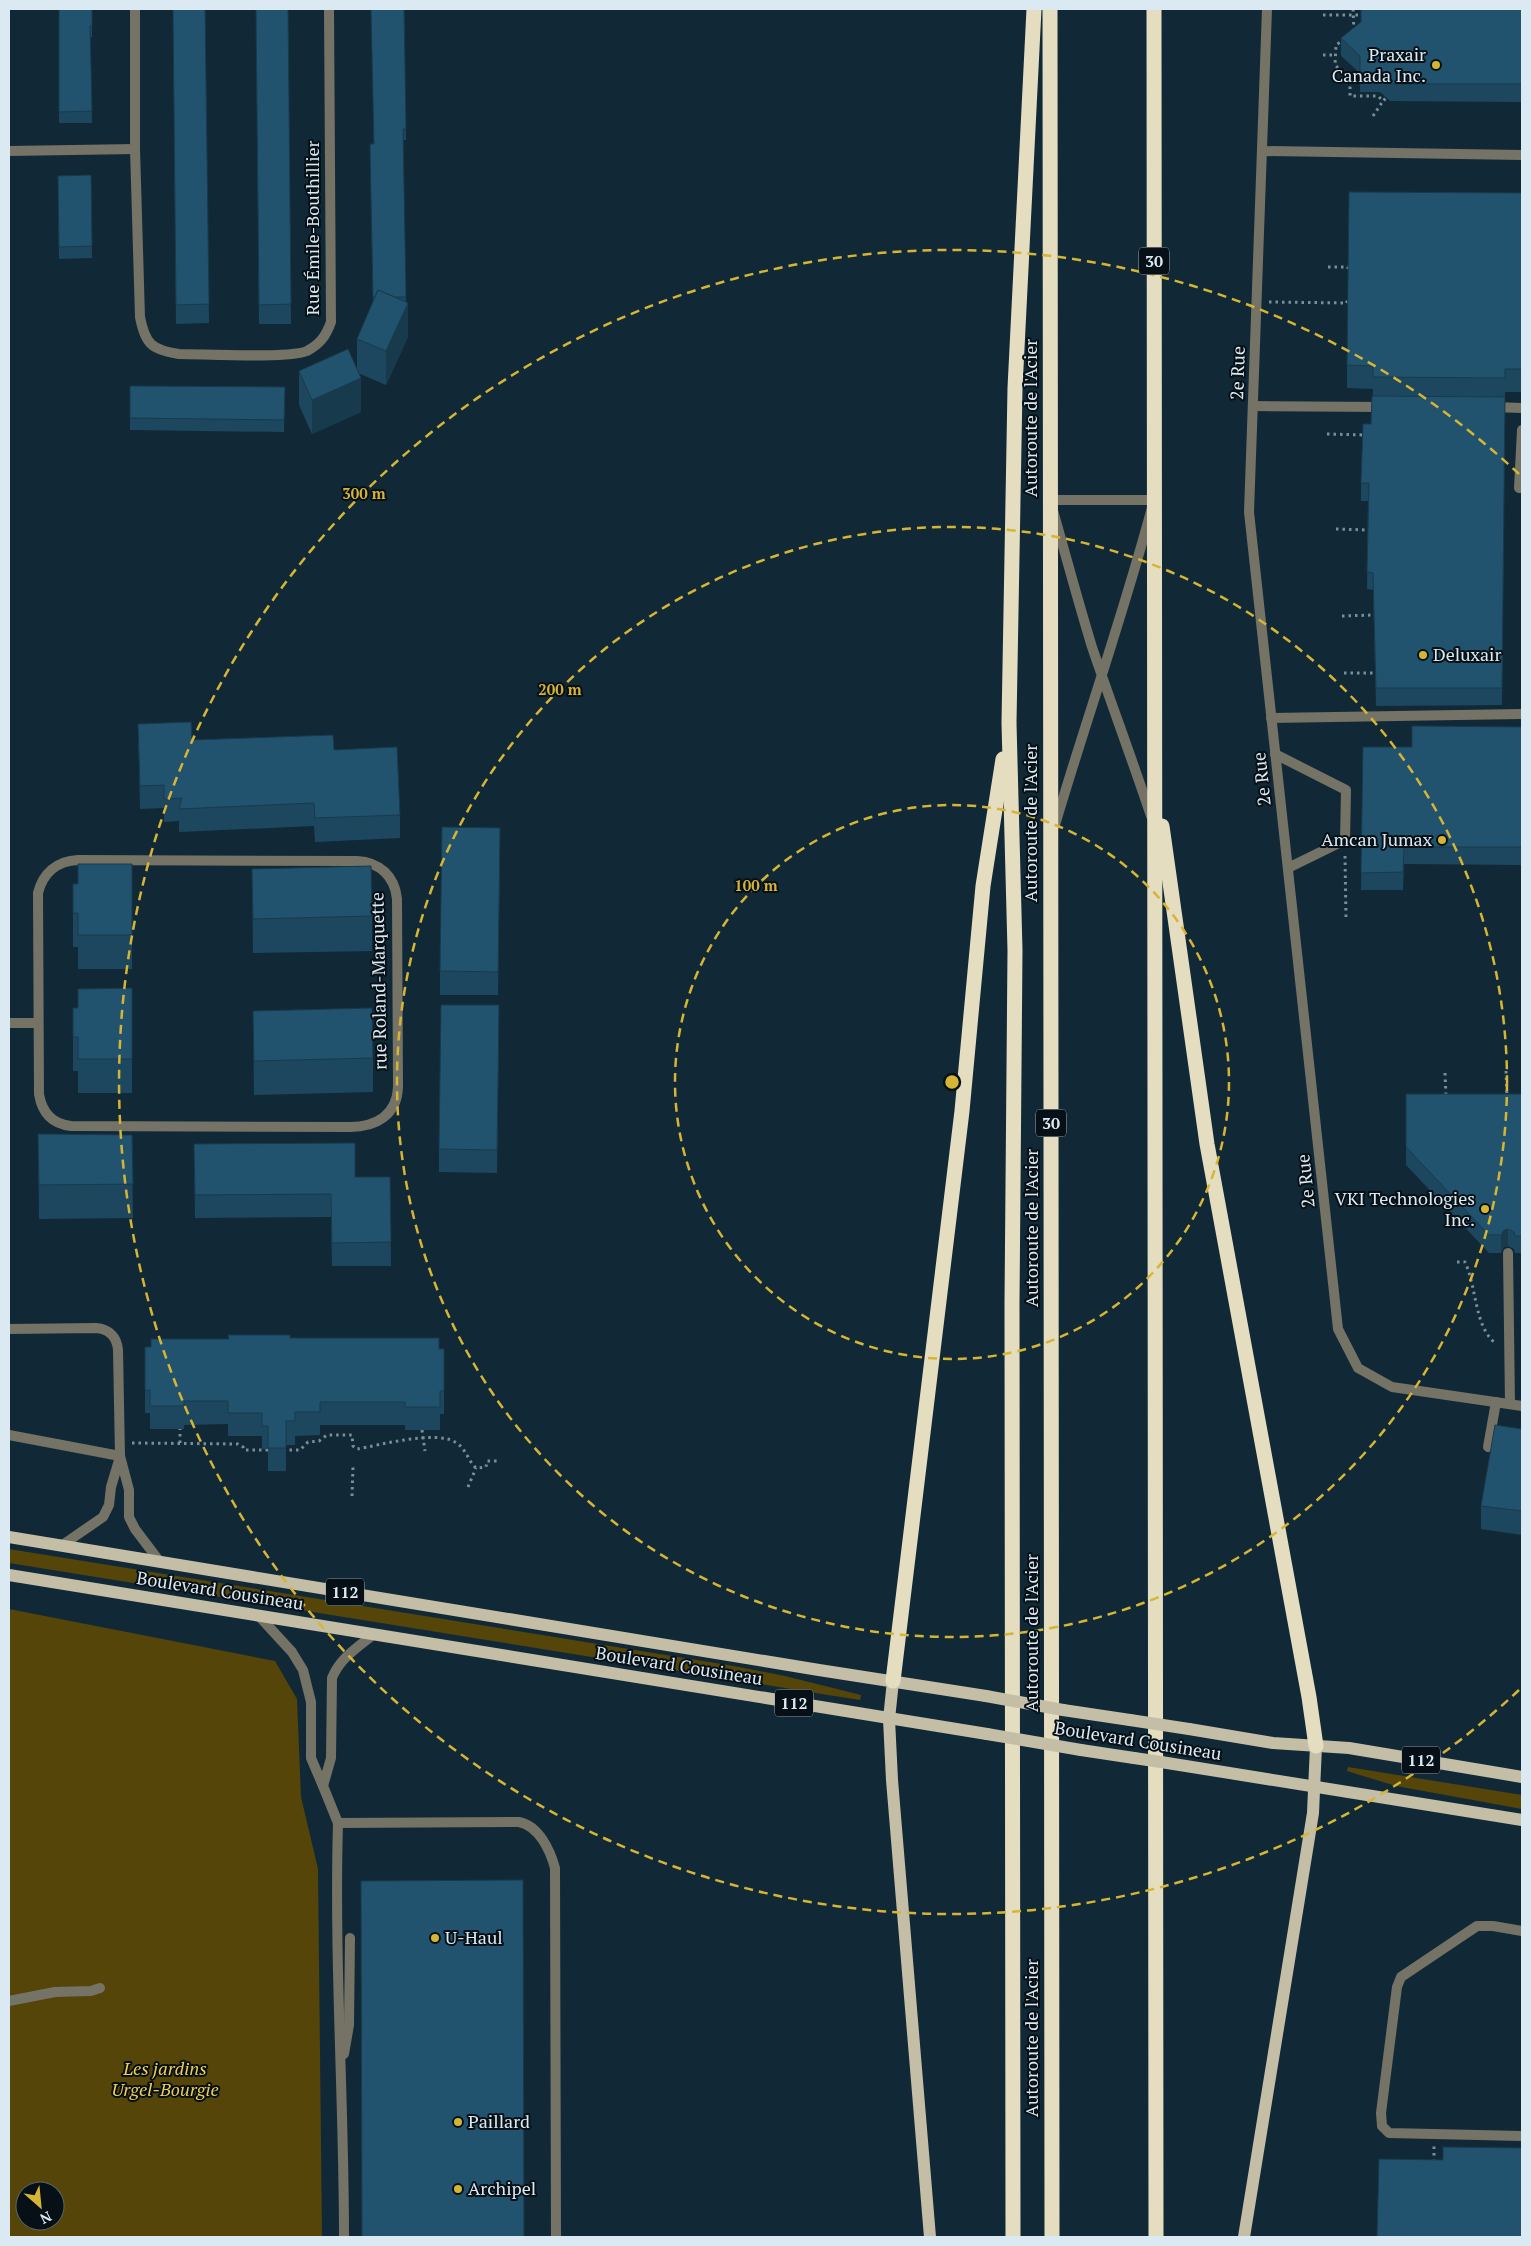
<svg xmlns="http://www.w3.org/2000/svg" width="1531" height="2246" viewBox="0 0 1531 2246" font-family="'PT Serif',serif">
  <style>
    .green { fill: #554509; fill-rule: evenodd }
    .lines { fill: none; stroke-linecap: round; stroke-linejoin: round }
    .path { stroke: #7c8e9a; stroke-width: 3; stroke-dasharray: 2.5 4; stroke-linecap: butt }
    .lane { stroke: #757266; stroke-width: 10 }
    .street { stroke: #757266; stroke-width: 10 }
    .primary { stroke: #c5bea6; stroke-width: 12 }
    .highway { stroke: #e5ddc0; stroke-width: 15 }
    .primary-bridge { stroke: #c5bea6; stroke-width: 12 }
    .wall { fill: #1d475f }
    .shaded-wall { fill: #183a4d }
    .building { fill: #22536e; stroke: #183a4d }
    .ring { fill: none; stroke: #d7b534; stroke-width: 2.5; stroke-dasharray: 9 6 }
    .poi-dot { fill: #d7b534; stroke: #061016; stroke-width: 2 }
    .labels { text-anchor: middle; stroke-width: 4; stroke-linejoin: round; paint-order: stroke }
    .shield { fill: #061016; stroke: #9ba8b0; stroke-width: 1 }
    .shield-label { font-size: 16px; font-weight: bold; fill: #dbe9f2 }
    .poi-label { font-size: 18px; fill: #dbe9f2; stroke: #061016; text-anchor: start }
    .street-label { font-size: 18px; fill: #dbe9f2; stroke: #061016 }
    .park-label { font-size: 18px; font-style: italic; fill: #f1ce53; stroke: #061016 }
    .centre { fill: #d7b534; stroke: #061016; stroke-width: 2.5 }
    .ring-label { font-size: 15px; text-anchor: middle; font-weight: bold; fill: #d7b534; stroke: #061016; stroke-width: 4; stroke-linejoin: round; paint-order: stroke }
  </style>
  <rect width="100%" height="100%" fill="#112937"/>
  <g class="green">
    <path d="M9,1549l725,117 51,10 76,19 -1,5 -32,-5 -819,-132z"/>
    <path d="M9,1609l266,52 22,38 4,98 17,72 4,368h-313zM25,2191h30v30h-30z"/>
    <path d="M1348,1767l174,28v14l-126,-23 -49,-15z"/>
  </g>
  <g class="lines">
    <g class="path">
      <path d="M1353,9l1,23"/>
      <path d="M1323,15h41"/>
      <path d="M1345,39l-9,6 -1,20 15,15v16h28l5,5 3,-3"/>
      <path d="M1323,55h13"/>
      <path d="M1373,116l10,-15"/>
      <path d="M1328,267h20v4"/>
      <path d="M1269,302l78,1v-3"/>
      <path d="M1327,434l39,1"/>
      <path d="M1336,529l32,1"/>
      <path d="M1342,616l32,-1"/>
      <path d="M1344,673h31"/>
      <path d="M1345,856l1,62"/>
      <path d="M1506,1071l1,27"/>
      <path d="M1445,1073l1,24"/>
      <path d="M1457,1262h8c12,26 9,63 30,81"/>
      <path d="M422,1430l3,21"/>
      <path d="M132,1443l106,1 5,3 1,3h28"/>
      <path d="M180,1443v-14"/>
      <path d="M283,1450h17l8,-8 11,-1 8,-6h25l1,11 4,3c23,-4 79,-19 98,-7 11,6 13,19 21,26l10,-1 1,-6h12"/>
      <path d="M468,1487l8,-19"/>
      <path d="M352,1496l1,-29"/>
      <path d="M1434,2162v-16"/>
    </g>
    <g class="lane">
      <path d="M1262,151l260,4"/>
      <path d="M1253,406l131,1"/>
      <path d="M1493,407l29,1"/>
      <path d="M1522,430l-3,58h3"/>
      <path d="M1271,718l251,-4"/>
      <path d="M1275,754l71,36 -1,50 -57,28"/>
      <path d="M1055,825c32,-108 70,-215 99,-325h-104c14,49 27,98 42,147 19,56 40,112 59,169"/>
      <path d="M1508,1253l2,151"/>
      <path d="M9,1329l87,-1c13,1 21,9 22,22l2,106 9,34v27l6,12 25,33"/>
      <path d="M9,1435l111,21"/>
      <path d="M1488,1447l8,-45"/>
      <path d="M61,1546l42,-29 6,-12 2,-18 9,-30"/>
      <path d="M258,1615l34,37 11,18 8,32v56l12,28 8,-28 1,-80c8,-20 26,-31 42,-44"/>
      <path d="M323,1786l15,37"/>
      <path d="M1522,1931l-29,-5h-16l-76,51 -4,10 -16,126 1,13 7,7 133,3"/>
      <path d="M9,2001l46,-9 36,-1 9,-3"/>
      <path d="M344,2054l5,-29 1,-87"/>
      <path d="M344,2237c0,-138 -10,-276 -6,-414l181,-1c20,4 31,28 36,46l1,369"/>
    </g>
    <g class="street">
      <path d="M135,9v140l5,168c5,27 12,33 39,37 25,0 109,5 128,-3 13,-7 19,-15 24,-29l-2,-313"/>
      <path d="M1267,9l-18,503 89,817 20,39 34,19 130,19"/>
      <path d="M9,151l126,-2"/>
      <path d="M78,860l279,1c22,1 38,15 40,38l1,188c-1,28 -22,40 -48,40l-279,-1c-19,-2 -29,-13 -32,-32l-1,-201c5,-20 19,-32 40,-33z"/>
      <path d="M9,1023h29"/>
    </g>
    <g class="primary">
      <path d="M9,1537l810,133 167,26"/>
      <path d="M9,1575l978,159"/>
      <path d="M893,1681l-4,38 3,61 38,457"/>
      <path d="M1063,1710l67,10"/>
      <path d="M1189,1729l84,14 76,5 173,29"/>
      <path d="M1081,1750l53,8"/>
      <path d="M1161,1762l361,58"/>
      <path d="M1244,2237l69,-424 3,-67"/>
    </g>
    <g class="highway">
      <path d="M1050,9l2,2228"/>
      <path d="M1154,9l2,2228"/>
      <path d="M1162,826l45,318 102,553 7,49"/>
      <path d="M893,1681l69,-570 21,-225 20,-127"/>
      <path d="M1013,2237l-1,-933 3,-354 -6,-227 6,-335 19,-379"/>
    </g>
    <g class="primary-bridge">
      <path d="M986,1696l77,14"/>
      <path d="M1130,1720l59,9"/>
      <path d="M987,1734l94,16"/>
      <path d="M1134,1758l27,4"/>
    </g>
  </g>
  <g class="wall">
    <path d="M59,9h33v28h-2l2,86h-33z"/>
    <path d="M173,9h32l4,314 -33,1z"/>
    <path d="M256,9h32l3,315h-32z"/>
    <path d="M404,9l2,131h-3l3,162 2,35 -22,48 -28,-12 3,39 -49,22 -13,-29v-34l58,-1v-31l16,-37 -3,-158h4z"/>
    <path d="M1522,9v93l-132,-1 -10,-9h-20v-19l-19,-17v-18z"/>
    <path d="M91,175l1,83 -33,1 -1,-83z"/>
    <path d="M1522,193v199h-17l-3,313 -126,1 -3,-116 -6,-1 1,-88h-7v-18l10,-59 2,-35 -26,-1v-23z"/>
    <path d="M130,386l155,1 -1,45 -154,-2z"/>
    <path d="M138,724l54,16 142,10 66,65v23l-85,4 -1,-16 -135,6v-11l-15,1v-14l-24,1z"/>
    <path d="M1522,727v138l-118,-1 -1,26h-42l2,-143h49z"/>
    <path d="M500,851l-2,144h-58v-24z"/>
    <path d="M132,864v105h-54v-22h-5v-63h5z"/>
    <path d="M252,869l120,47v35l-119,2z"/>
    <path d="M132,988v105h-54v-22h-5v-63h5z"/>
    <path d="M253,1011l120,47v34l-119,3z"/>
    <path d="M499,1029l-2,144 -58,-1v-23z"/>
    <path d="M1406,1094h116v159h-7l-1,-4 -6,-3 -4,1 -3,6h-12l-83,-88z"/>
    <path d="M38,1134l94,1 1,83 -94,1z"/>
    <path d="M194,1144l161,33h35l1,89h-59l-1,-49 -136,1z"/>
    <path d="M290,1338l154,11v65h-4v16h-35v-5h-85v10l-25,1v9h-9v26h-18v-22h-6v-13h-34v-12l-44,1v4h-34v-16h-5v-66z"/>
    <path d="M1522,1429v106l-41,-6v-23z"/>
  </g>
  <g class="shaded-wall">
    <path d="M408,303v34l-22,48v-34z"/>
    <path d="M361,378v34l-49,22v-34z"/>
    <path d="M1508,1229v17l-4,1 -3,6v-18l3,-5z"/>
  </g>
  <g class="building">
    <path d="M59,9h33v17h-2l2,85 -33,1z"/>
    <path d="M173,9h32l4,295 -33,1z"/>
    <path d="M256,9h32l3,295 -32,1z"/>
    <path d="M371,9h33l2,120h-3l3,168h-11l-17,-7 -3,7h-2l-3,-153h4z"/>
    <path d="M1361,9h161v75h-132l-10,-9h-20v-19l-19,-18 20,-16z"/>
    <path d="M91,175l1,71 -33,1 -1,-71z"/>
    <path d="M1349,192l173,1v176h-17v9l-132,-1v-11l-26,-1z"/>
    <path d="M378,290l30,13 -22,48 -29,-12z"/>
    <path d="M348,349l13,29 -49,22 -13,-29z"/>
    <path d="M130,386l155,1 -1,33 -154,-2z"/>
    <path d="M1372,396l133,1 -3,291h-126l-3,-115 -6,-1 2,-89h-8l2,-59h8z"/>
    <path d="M191,722l1,18 141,-5 1,15 63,-3 3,68 -85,3 -1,-15 -135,6 3,-11 -18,1v-14l-24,1 -2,-62z"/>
    <path d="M1412,726l110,1v120h-118l-1,25 -42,1 2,-126h49z"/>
    <path d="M442,827l58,1 -2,144 -58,-1z"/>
    <path d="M78,864h54v71h-54v-22h-5v-29h5z"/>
    <path d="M371,866l1,50 -119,3 -1,-50z"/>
    <path d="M132,988v71h-54v-22h-5v-29h5v-19z"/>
    <path d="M441,1005h58l-2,145 -58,-1z"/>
    <path d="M372,1008l1,50 -119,3 -1,-50z"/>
    <path d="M1406,1094h116v142h-7l-1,-4 -6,-3 -4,1 -3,5h-12l-83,-88z"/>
    <path d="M38,1134l94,1 1,49 -94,1z"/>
    <path d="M355,1143v34h35l1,65 -59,1 -1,-49 -136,1 -1,-51z"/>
    <path d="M228,1335h62v3h149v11h5v42h-4v16h-35v-5h-85v10h-25v9h-9v27h-18v-22h-6v-13h-34v-12h-44v5h-34v-16h-5v-43h6v-8h78z"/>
    <path d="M1495,1425l27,4v82l-41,-5z"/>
    <path d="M523,1880l1,357h-162l-1,-356z"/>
    <path d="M1443,2147l79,1v89h-145l2,-78 64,1z"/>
  </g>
  <g class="ring">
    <circle cx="952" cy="1082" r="277"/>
    <circle cx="952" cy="1082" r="555"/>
    <path d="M1519 1690A832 832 0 1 1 1519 474"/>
  </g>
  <g class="poi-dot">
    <circle cx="1436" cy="65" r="5"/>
    <circle cx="1423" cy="655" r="5"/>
    <circle cx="1442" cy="840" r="5"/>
    <circle cx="1485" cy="1209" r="5"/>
    <circle cx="435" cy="1938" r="5"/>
    <circle cx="458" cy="2122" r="5"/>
    <circle cx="458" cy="2189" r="5"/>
  </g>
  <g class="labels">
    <g class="shield">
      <rect x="1139" y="247.5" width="30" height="27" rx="4"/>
      <rect x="1036" y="1109.5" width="30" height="27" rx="4"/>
      <rect x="326" y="1578.5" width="38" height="27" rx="4"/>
      <rect x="775" y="1689.5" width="38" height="27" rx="4"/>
      <rect x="1402" y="1746.5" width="38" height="27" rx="4"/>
    </g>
    <g class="shield-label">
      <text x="1154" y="267">30</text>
      <text x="1051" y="1129">30</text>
      <text x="345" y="1598">112</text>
      <text x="794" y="1709">112</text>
      <text x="1421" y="1766">112</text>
    </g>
    <g class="poi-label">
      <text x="1426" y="61" text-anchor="end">Praxair<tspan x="1426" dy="21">Canada Inc.</tspan></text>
      <text x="1433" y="661">Deluxair</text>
      <text x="1432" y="846" text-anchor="end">Amcan Jumax</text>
      <text x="1475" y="1205" text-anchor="end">VKI Technologies<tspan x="1475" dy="21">Inc.</tspan></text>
      <text x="445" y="1944">U-Haul</text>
      <text x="468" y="2128">Paillard</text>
      <text x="468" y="2195">Archipel</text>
    </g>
    <g class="street-label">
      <text transform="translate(313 228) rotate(-90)" y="6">Rue Émile-Bouthillier</text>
      <text transform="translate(1238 373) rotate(-88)" y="6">2e Rue</text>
      <text transform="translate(1031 418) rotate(-90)" y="6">Autoroute de l'Acier</text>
      <text transform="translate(1262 779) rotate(-96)" y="6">2e Rue</text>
      <text transform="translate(1031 823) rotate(-90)" y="6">Autoroute de l'Acier</text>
      <text transform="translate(379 981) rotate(-91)" y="6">rue Roland-Marquette</text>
      <text transform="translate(1306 1181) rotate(-96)" y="6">2e Rue</text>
      <text transform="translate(1032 1228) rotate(-90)" y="6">Autoroute de l'Acier</text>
      <text transform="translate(220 1591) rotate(9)" y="6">Boulevard Cousineau</text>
      <text transform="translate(1032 1633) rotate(-90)" y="6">Autoroute de l'Acier</text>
      <text transform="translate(679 1666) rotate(9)" y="6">Boulevard Cousineau</text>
      <text transform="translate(1138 1741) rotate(9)" y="6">Boulevard Cousineau</text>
      <text transform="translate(1032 2038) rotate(-90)" y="6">Autoroute de l'Acier</text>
    </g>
    <g class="park-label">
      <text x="165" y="2075">Les jardins<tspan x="165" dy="21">Urgel-Bourgie</tspan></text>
    </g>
  </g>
  <circle cx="952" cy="1082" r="8" class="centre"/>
  <g class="ring-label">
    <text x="364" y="499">300 m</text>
    <text x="560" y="695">200 m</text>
    <text x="756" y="891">100 m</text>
  </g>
  <rect width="1531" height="2246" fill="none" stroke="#dbe9f2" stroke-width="20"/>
  <g transform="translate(40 2206) rotate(153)"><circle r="24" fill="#061016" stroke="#5b676e"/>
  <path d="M0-4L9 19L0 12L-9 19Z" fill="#d7b534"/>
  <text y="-8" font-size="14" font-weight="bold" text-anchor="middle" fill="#dbe9f2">N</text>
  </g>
</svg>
